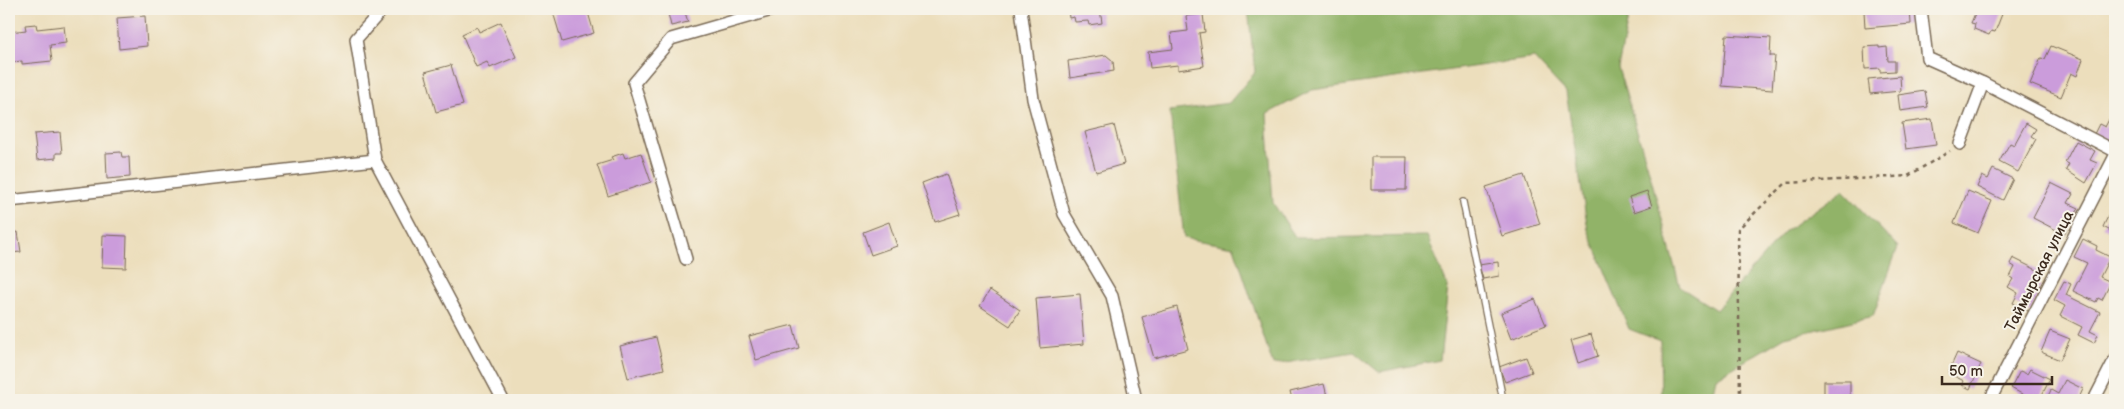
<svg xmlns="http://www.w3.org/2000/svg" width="2124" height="409" viewBox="0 0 2124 409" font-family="'Balsamiq Sans',sans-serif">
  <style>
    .forest { fill: #91b367; stroke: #666e42 }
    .building { fill: #cb9cdb }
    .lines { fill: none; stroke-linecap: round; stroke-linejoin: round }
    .lane-casing { stroke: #796955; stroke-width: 8 }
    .street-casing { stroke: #796955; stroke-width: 14 }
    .path { stroke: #796955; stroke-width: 2.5; stroke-dasharray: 4 4; stroke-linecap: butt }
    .lane { stroke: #fff; stroke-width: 5.5 }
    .street { stroke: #fff; stroke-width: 11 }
    .labels { text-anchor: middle; stroke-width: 4; stroke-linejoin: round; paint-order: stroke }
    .street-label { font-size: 15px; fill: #3b2a1e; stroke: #f7f3e8 }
  </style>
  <rect width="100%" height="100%" fill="#f7f3e8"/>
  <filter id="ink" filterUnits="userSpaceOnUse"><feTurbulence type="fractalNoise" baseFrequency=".02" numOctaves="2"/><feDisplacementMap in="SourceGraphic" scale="10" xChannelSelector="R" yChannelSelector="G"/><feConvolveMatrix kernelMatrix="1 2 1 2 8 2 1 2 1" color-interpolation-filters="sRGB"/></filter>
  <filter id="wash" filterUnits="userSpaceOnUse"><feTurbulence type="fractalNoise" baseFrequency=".0096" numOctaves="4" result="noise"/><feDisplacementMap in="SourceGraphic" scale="20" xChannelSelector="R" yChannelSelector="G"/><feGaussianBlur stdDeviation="1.12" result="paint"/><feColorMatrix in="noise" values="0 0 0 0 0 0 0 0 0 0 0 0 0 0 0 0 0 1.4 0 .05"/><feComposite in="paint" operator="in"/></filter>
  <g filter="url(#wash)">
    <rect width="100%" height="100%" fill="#ecdebc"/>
    <path class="forest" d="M1248,9h382l-12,59 30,99 32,120 36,23 68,-78 59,-42 55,57 -25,69 -88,21 -69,41 -5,22h-50l-1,-59 -31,-12 -41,-99 -22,-138 -32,-34 -222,32 -45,24 6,89 23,35 131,-2 21,51 -8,73 -61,12 -25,-20 -81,13 -39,-118 -50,-9 -14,-127 59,-8 26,-31z"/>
    <g id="blocks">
      <g class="building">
        <path d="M563,9h24l7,24 -32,9 -9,-30z"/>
        <path d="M667,9h17l4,13 -17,4z"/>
        <path d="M1068,9h32l2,14 -13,2 -1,-4 -13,1 -1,-5 -5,1z"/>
        <path d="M1881,9h29l1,15 -46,4 -1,-17z"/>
        <path d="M1971,9h33l-9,23 -4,-1 -2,4 -15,-6 1,-5 -4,-1 5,-12z"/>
        <path d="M1203,14l2,18 -6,1 5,33 -26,4v-5l-28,3 -2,-16 25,-3 -2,-16 17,-2 -2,-15z"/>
        <path d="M145,16l2,30 -28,3 -2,-31z"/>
        <path d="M501,22l15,35 -26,11 -3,-6 -11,5 -14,-33 15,-7 2,5z"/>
        <path d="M36,24l1,5 27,-3 2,17 -16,2 2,16 -30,3v-3l-9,1 -3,-30 16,-2 -1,-5z"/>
        <path d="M1726,35l45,3 -1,18h5l-3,34 -50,-4z"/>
        <path d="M1879,46v2l8,-1 1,14h7v10l-15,1v-4l-15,1 -1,-22z"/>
        <path d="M2051,46l32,13 -6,17 -6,-3 -10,24 -31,-13 11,-26 4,1z"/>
        <path d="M1106,55l7,6 1,10 -44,7 -2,-17z"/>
        <path d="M451,65l12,40 -27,7 -11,-40z"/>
        <path d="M1900,76l1,15 -31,3 -2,-15z"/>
        <path d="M1925,91l3,16 -28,4 -2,-16z"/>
        <path d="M2114,110l1,21 -6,11 -15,-8 5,-10 6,3z"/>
        <path d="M1932,119l4,26 -30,4 -4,-26z"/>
        <path d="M2026,123l10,6 -5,7 5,3 -18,33 -19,-10 11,-19 4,2z"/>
        <path d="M1114,125l10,39 -28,8 -11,-40z"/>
        <path d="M60,132l2,21h-6v5l-19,2 -3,-26z"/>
        <path d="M2076,141l19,10 -5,9 7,3 -11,20 -20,-13 3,-6 -4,-2z"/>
        <path d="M121,152l1,5h7l1,20 -23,2 -1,-26z"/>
        <path d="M623,153l2,5 16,-5 10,29 -43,14 -11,-31 16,-5 -2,-3z"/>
        <path d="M1371,157h36l-1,33h-35z"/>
        <path d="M1993,169l20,10 -10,21 -26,-13 5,-11 6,3z"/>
        <path d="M946,174l14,40 -25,8 -13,-39z"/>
        <path d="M1524,175l16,49 -38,12 -16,-49z"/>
        <path d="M2051,183l22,11 -5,9 11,5 -15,26 -31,-16z"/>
        <path d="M1647,191l5,15 -18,6 -5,-15z"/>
        <path d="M1968,191l24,10 -14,32 -24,-10z"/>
        <path d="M2115,194v14l-6,-3z"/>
        <path d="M2111,210l4,2v21l-12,-6z"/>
        <path d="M889,222l8,24 -26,9 -8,-23z"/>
        <path d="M18,232l3,20 -12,1v-19z"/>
        <path d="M103,235l24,1 -1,32 -24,-1z"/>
        <path d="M2083,239l14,7 -1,4 14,7 -10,20 11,5 -9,18 -4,-2 -2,4 -23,-11 14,-28 -13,-6z"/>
        <path d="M2013,258l26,13 -6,11 8,4 -5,10 2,1 -8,15 -17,-9 5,-10 -10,-6 5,-8 -3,-2 5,-10 -5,-3z"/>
        <path d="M1498,262l1,14 -16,3 -4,-14z"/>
        <path d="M2064,281l7,3 -5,11 34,17 -10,19 8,4 -4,8 -16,-8 4,-8 -22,-11 5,-10 -11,-6z"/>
        <path d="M990,290l30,20 -10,16 -30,-20z"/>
        <path d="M1080,294l4,50 -44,4 -4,-50z"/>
        <path d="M1535,299l11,26 -35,14 -10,-26z"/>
        <path d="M1177,307l11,42 -34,9 -12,-41z"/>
        <path d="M793,325l6,23 -43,12 -7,-24z"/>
        <path d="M2050,331l20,8 -10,21 -19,-8z"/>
        <path d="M1591,334l7,22 -20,7 -7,-23z"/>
        <path d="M656,337l8,32 -36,9 -8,-32z"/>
        <path d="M1957,353l24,11 -11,25 -8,-4 2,-4 -16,-8z"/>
        <path d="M1526,357l6,15 -27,10 -6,-15z"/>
        <path d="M2030,369l20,10 -10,20 -7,-4 -2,4 -20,-11 9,-17 7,3z"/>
        <path d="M2065,380l18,9 -4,9 5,2h-38l5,-10 7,4z"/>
        <rect x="1824" y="381" width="26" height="19"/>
        <path d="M1324,384l4,16h-36l-2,-8z"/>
      </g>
    </g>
  </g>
  <g filter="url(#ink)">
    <use href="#blocks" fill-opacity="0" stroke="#796955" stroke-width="1"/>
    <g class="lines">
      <defs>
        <path id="lane" d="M1463,202l40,198"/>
        <g id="street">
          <path d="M1021,9l12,90 31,115 48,82 24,104"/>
          <path d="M1921,9l6,49 56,25 -23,61"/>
          <path d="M1983,83l132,68"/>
          <path d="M375,160l-19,-121 27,-30"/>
          <path d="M9,201l366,-41 128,240"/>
          <path d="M686,259l-52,-176 37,-44 104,-30"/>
          <path d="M1990,400l125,-244"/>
          <path d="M2094,400l21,-41"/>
        </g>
      </defs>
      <use href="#lane" class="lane-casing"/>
      <use href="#street" class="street-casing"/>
      <path class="path" d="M1740,400l-2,-171 48,-46 122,-7 42,-25"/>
      <use href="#lane" class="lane"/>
      <use href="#street" class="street"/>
    </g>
  </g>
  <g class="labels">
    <g class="street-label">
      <text transform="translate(2039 271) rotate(-63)" y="5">Таймырская улица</text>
    </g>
  </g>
  <rect width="2124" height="409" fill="none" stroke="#f7f3e8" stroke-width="30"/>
  <path d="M1942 376v8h110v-8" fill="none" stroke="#3b2a1e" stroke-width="2.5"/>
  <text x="1949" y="376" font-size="15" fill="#3b2a1e" stroke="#f7f3e8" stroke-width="4" paint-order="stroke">50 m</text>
</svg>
